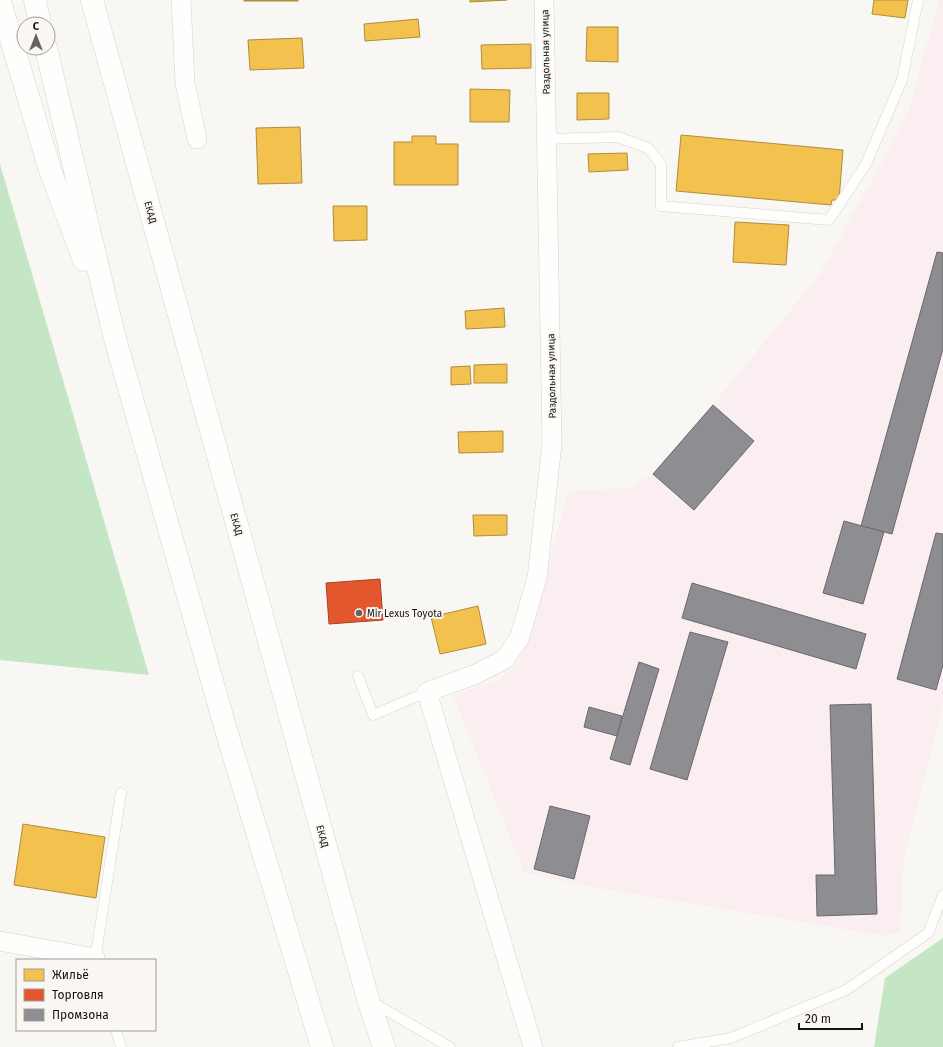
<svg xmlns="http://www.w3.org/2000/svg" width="943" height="1047" viewBox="0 0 943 1047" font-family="'Fira Sans',sans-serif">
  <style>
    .industrial { fill: #fbeef0 }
    .green { fill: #c5e6c5 }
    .homes { fill: #f2c14e; stroke: #af8d3c }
    .shops { fill: #e4572e; stroke: #a64326 }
    .industry { fill: #8d8d92; stroke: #69686c }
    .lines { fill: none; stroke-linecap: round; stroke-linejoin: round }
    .service-casing { stroke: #d5d3d1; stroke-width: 11 }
    .minor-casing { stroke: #d5d3d1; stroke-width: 20 }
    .trunk-casing { stroke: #d5d3d1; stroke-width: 23 }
    .service { stroke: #fefefd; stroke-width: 10 }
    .minor { stroke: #fefefd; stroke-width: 19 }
    .trunk { stroke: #fefefd; stroke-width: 22 }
    .poi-dot { fill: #646361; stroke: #faf7f3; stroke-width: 1.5 }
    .labels { text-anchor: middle; stroke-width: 4; stroke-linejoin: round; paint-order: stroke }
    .street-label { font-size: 10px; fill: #141312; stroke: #faf7f3 }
    .poi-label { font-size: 10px; fill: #141312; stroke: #faf7f3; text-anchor: start }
  </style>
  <rect width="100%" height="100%" fill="#f9f7f4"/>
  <path class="industrial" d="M939,0h4v706l-39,150 -4,76 -16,4 -299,-50 -61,-14 -71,-177 46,-15 19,-18 11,-24 39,-147 60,-3 25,-14 71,-83 93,-113 58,-103 34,-65z"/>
  <g class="green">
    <path d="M0,164l149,511 -149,-15z"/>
    <path d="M943,938v109h-69l11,-69z"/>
  </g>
  <g class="homes">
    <rect x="244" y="0" width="54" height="1"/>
    <path d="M470,0h37l-37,2z"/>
    <path d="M874,0h34l-3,18 -33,-4z"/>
    <path d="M418,19l2,18 -55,4 -1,-17z"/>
    <path d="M587,27h31v35l-32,-1z"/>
    <path d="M302,38l2,30 -54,2 -2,-30z"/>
    <path d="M531,44v24l-49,1 -1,-24z"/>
    <path d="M470,89l40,1 -1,32h-39z"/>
    <path d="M577,93h32v26l-32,1z"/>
    <path d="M300,127l2,56 -44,1 -2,-56z"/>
    <path d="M681,135l162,15 -4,50h-7l-1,5 -155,-14z"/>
    <path d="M412,136h24v8h22v41h-64v-43h18z"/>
    <path d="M627,153l1,17 -39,2 -1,-18z"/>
    <path d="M333,206h34v34l-33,1z"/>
    <path d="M735,222l54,3 -3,40 -53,-3z"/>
    <path d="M504,308l1,19 -39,2 -1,-18z"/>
    <path d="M507,364v19h-33v-18z"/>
    <path d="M470,366l1,18 -20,1v-18z"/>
    <path d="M503,431v21l-44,1 -1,-21z"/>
    <path d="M473,515h34v20l-33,1z"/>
    <path d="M478,606l8,38 -46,10 -9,-37z"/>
    <path d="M23,824l82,13 -9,61 -82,-13z"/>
  </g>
  <path class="shops" d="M380,579l3,41 -54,4 -3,-41z"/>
  <g class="industry">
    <path d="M937,252l6,1v96l-51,185 -31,-8z"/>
    <path d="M713,405l41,36 -60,69 -41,-36z"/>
    <path d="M844,521l40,11 -21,72 -40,-11z"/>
    <path d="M936,533l7,1v131l-7,25 -39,-11z"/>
    <path d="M692,583l174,51 -10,35 -174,-51z"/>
    <path d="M690,632l38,10 -41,138 -37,-11z"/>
    <path d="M639,662l20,7 -29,96 -20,-6z"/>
    <path d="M871,704l6,210 -60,2 -1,-41h19l-5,-170z"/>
    <path d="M589,707l33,9 -5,20 -33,-9z"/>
    <path d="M550,806l40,10 -16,63 -40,-10z"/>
  </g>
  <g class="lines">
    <defs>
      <g id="service">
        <path d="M547,139l71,-2 30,11 13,16v42l168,14 37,-56 36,-84 16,-80"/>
        <path d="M358,676l15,39 54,-23"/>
        <path d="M95,960l26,-167"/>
        <path d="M372,1002l78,45"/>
        <path d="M116,1030l5,17"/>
        <path d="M678,1047l53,-9 115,-48 82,-57 15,-38"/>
      </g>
      <g id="minor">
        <path d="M181,0l4,83 12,56"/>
        <path d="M0,941l95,17"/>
        <path d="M533,1047l-106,-355 49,-18 29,-15 14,-20 18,-61 15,-134 -8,-444"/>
      </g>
      <g id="trunk">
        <path d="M35,0l5,24"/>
        <path d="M92,0l276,999 16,48"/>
        <path d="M0,2l50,168 34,90"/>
        <path d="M46,48l68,287 112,395 96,317"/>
      </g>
    </defs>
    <use href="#service" class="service-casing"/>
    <use href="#minor" class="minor-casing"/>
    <use href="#trunk" class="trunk-casing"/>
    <use href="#service" class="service"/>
    <use href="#minor" class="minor"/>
    <use href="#trunk" class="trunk"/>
  </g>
  <circle class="poi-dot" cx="359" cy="613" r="4"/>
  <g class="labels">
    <g class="street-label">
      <text transform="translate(545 52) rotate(-91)" y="4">Раздольная улица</text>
      <text transform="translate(151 212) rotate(75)" y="4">ЕКАД</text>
      <text transform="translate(551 376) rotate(-91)" y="4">Раздольная улица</text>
      <text transform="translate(237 524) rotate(75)" y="4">ЕКАД</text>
      <text transform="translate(323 836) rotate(75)" y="4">ЕКАД</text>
    </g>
    <g class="poi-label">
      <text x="367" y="617">Mir Lexus Toyota</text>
    </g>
  </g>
  <rect x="16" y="959" width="140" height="72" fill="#faf7f3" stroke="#9e9c99"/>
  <rect x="24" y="969" width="20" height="12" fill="#f2c14e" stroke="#9e9c99"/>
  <text x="52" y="979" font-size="12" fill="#141312">Жильё</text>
  <rect x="24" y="989" width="20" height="12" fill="#e4572e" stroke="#9e9c99"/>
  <text x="52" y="999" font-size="12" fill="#141312">Торговля</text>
  <rect x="24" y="1009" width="20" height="12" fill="#8d8d92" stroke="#9e9c99"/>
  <text x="52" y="1019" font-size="12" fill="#141312">Промзона</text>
  <g transform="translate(36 36)"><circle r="19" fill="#faf7f3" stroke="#9e9c99"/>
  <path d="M0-3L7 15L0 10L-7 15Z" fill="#646361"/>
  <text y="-6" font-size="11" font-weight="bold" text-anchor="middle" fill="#141312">С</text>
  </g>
  <path d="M799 1023v6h63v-6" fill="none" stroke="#141312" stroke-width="2"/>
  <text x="805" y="1023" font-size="12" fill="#141312" stroke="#faf7f3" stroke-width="3" paint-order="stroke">20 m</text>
</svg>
